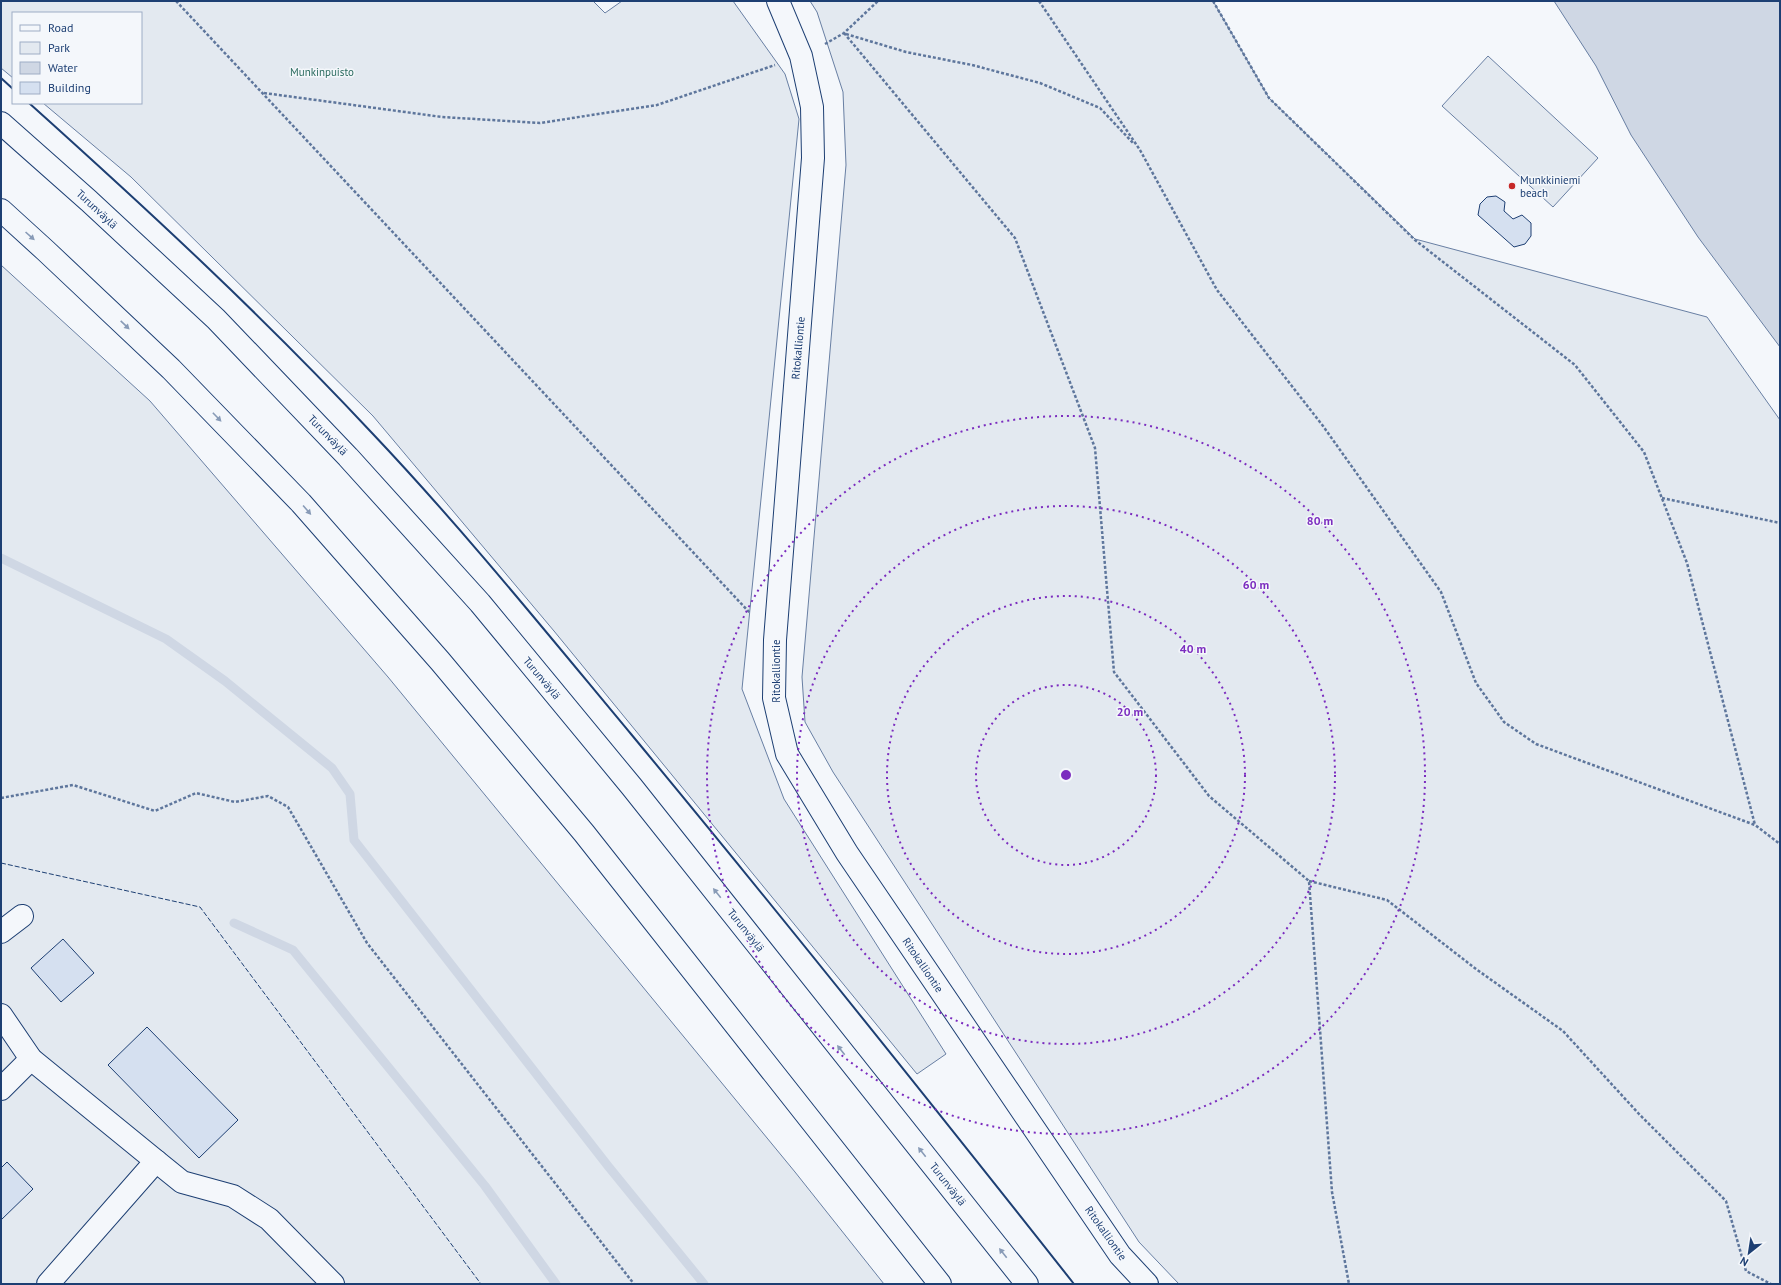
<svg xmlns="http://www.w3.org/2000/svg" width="1781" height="1285" viewBox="0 0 1781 1285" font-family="'PT Sans',sans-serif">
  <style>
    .green { fill: #e3e9f0; stroke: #687fa3 }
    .water { fill: #cfd7e4; stroke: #687fa3 }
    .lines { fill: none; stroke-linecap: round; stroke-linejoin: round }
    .stream { stroke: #cfd7e4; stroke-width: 9 }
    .building { fill: #d5e0f0; stroke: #1d3f73 }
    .minor-casing { stroke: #1d3f73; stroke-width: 24 }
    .highway-casing { stroke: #1d3f73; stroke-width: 24 }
    .path { stroke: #5e769c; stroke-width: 2.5; stroke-dasharray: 3 2; stroke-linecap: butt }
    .minor { stroke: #f4f7fb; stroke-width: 22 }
    .highway { stroke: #f4f7fb; stroke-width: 22 }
    .fence { stroke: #1d3f73; stroke-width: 1; stroke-dasharray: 5 2; stroke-linecap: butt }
    .wall { stroke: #1d3f73; stroke-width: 2 }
    .oneway { fill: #889bb7 }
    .ring { fill: none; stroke: #7b2cbf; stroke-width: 2; stroke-dasharray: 2 4 }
    .poi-dot { fill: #c62828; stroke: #f4f7fb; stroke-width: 1.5 }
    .labels { text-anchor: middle; stroke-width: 3; stroke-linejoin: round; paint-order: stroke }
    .park-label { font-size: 11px; fill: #2c6c60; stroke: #f4f7fb }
    .poi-label { font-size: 11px; fill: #1d3f73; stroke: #f4f7fb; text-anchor: start }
    .street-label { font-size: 11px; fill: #1d3f73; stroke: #f4f7fb }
    .centre { fill: #7b2cbf; stroke: #f4f7fb; stroke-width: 2 }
    .ring-label { font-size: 12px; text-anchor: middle; font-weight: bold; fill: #7b2cbf; stroke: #f4f7fb; stroke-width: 3; stroke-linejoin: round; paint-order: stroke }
  </style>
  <rect width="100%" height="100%" fill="#f4f7fb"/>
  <g class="green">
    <path d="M1,1h592l12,12 17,-12h111l52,73 14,45 -57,570 42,110 162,255 -29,20 -363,-443 -181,-215 -242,-239 -88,-74h98v-90h-128v65l-12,-10z"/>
    <path d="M810,1h403l56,97 146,141 292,78 73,103v864h-601l-40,-42 -306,-470 -28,-50 -3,-45 44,-512 -3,-73 -26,-80z"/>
    <path d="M1488,56l110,102 -45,49 -111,-101z"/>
    <path d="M1,265l149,136 238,276 407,495 89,112h-883z"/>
  </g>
  <path class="water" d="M1554,1h226v346l-82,-110 -67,-102 -35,-69z"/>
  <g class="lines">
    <g class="stream">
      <path d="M1,558l165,81 59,42 107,87 18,26 4,46 254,326 96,118"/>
      <path d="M234,923l59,27 192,236 71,98"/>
    </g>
  </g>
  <g class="building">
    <path d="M1496,196l9,6 -1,9 9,8 9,-4 9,8v13l-6,8 -11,3 -36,-32 2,-11 7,-7z"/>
    <path d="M63,939l31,34 -33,29 -30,-34z"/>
    <path d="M147,1027l91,93 -39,38 -91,-93z"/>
    <path d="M7,1162l26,27 -32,31v-52z"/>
  </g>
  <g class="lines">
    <defs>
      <g id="minor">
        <path d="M778,1l23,55 11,51 1,51 -38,482 -1,58 13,56 60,99 273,402 27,29"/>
        <path d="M1,932l21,-16"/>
        <path d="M1,1015l30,44 125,102 26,21 51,14 36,23 64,65"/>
        <path d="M1,1089l30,-30"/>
        <path d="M48,1284l108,-123"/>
      </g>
      <g id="highway">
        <path d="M1,123l88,78 127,118 132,138 132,146 152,184 395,497"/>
        <path d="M1,210l45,41 125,118 130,134 139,158 144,172 356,451"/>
      </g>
    </defs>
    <use href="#minor" class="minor-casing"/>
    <use href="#highway" class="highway-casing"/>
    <g class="path">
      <path d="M176,1l574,612"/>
      <path d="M1039,1l101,149 77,140 106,136 118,166 35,91 28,39 32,22 219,81 25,19"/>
      <path d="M1213,1l56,97 146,142 160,125 69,87 43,111 68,262"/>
      <path d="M844,33l171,205 80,210 19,224 95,124 100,85 23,311 17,92"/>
      <path d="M846,34l60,18 66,13 68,18 60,25 34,36"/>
      <path d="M825,44l19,-11 34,-32"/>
      <path d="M264,93l178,24 98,6 117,-18 118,-40"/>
      <path d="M1662,498l118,25"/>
      <path d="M1,798l72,-13 82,26 41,-18 39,9 33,-6 20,11 79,136 267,341"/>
      <path d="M1309,881l78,19 89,69 87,62 76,83 87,87 20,70 25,13"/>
    </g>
    <use href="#minor" class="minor"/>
    <use href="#highway" class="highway"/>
    <path class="fence" d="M1,863l199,44 281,377"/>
    <g class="wall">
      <path d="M1,78l12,11"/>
      <path d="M29,103c118,106 235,214 343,330 91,96 174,199 259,301 150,181 297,365 443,550"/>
    </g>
  </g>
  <defs><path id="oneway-solid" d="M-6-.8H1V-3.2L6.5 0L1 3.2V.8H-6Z"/></defs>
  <g class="oneway">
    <use href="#oneway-solid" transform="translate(30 236) rotate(42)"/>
    <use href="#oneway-solid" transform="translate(125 325) rotate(44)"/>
    <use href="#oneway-solid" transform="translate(217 417) rotate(46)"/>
    <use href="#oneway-solid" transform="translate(307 510) rotate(49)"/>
    <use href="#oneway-solid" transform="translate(717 893) rotate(-129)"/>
    <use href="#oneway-solid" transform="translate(841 1050) rotate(-128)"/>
    <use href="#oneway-solid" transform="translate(922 1152) rotate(-128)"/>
    <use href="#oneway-solid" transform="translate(1003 1253) rotate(-128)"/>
  </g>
  <g class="ring">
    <circle cx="1066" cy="775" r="90"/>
    <circle cx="1066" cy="775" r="179"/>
    <circle cx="1066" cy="775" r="269"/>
    <circle cx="1066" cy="775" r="359"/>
  </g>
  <circle class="poi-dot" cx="1512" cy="186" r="4"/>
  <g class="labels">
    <g class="park-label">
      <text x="322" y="76">Munkinpuisto</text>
    </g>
    <g class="poi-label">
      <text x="1520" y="184">Munkkiniemi<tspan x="1520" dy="13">beach</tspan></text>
    </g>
    <g class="street-label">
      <text transform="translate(97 209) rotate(43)" y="4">Turunväylä</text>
      <text transform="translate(798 348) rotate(-85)" y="4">Ritokalliontie</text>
      <text transform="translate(328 435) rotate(46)" y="4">Turunväylä</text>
      <text transform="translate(776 671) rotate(-90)" y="4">Ritokalliontie</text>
      <text transform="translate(542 678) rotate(50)" y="4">Turunväylä</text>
      <text transform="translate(746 930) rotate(51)" y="4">Turunväylä</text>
      <text transform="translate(923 965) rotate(56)" y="4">Ritokalliontie</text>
      <text transform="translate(948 1184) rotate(52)" y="4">Turunväylä</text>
      <text transform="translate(1106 1233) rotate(55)" y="4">Ritokalliontie</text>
    </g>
  </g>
  <circle cx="1066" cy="775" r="6" class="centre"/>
  <g class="ring-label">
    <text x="1320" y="525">80 m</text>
    <text x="1256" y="589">60 m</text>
    <text x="1193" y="653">40 m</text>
    <text x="1130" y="716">20 m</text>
  </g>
  <rect width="1781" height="1285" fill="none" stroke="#1d3f73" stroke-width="4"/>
  <rect x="12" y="12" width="130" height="92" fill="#f4f7fb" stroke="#9eadc5"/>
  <rect x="20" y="25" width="20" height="6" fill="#f4f7fb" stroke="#9eadc5"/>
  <text x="48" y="32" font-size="12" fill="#1d3f73">Road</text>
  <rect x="20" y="42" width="20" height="12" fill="#e3e9f0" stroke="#9eadc5"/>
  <text x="48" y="52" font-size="12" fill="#1d3f73">Park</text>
  <rect x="20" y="62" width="20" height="12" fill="#cfd7e4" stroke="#9eadc5"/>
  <text x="48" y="72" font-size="12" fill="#1d3f73">Water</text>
  <rect x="20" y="82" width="20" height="12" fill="#d5e0f0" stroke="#9eadc5"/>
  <text x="48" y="92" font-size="12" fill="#1d3f73">Building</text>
  <g transform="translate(1749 1253) rotate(210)" stroke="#f4f7fb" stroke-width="3" paint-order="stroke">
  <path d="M0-3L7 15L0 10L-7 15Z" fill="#1d3f73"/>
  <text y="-6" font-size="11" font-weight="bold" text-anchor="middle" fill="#1d3f73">N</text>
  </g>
</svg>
